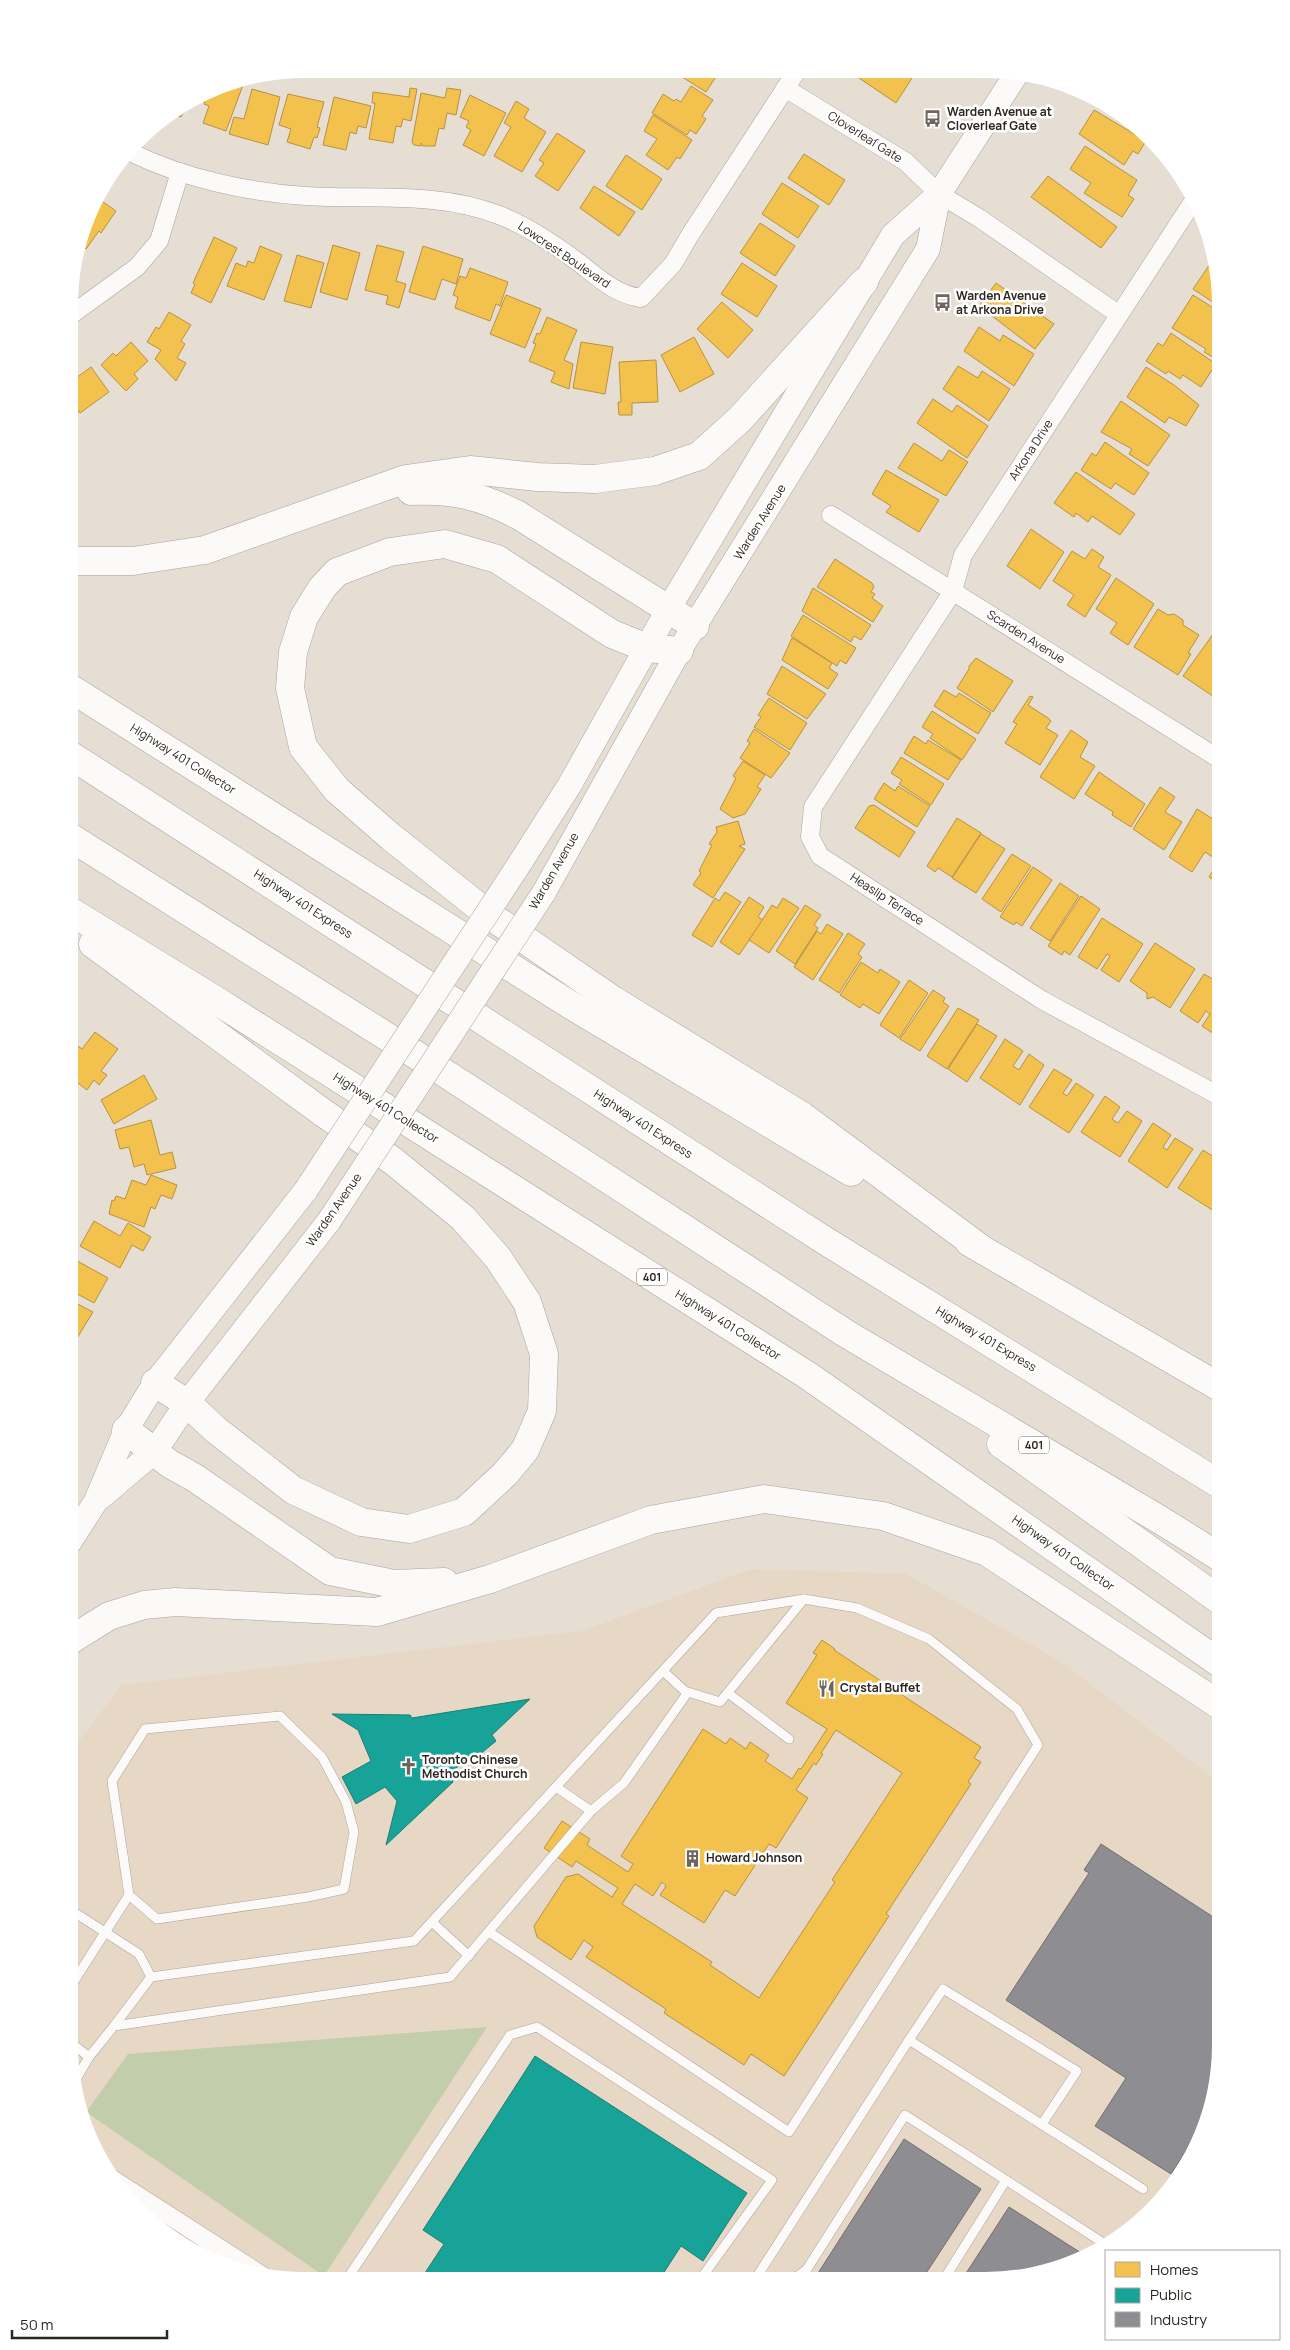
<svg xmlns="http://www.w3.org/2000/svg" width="1290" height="2350" viewBox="0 0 1290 2350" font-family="Manrope,sans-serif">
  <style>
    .built { fill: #e7d8c5 }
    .green { fill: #c2cdac }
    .homes { fill: #f2c14e; stroke: #b79240; fill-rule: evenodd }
    .public { fill: #17a398; stroke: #1d7e74 }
    .industry { fill: #8d8d92; stroke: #706e70 }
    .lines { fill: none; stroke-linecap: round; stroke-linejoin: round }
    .service-casing { stroke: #aaa39b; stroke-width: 10 }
    .minor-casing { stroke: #aaa39b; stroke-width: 19 }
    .secondary-casing { stroke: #aaa39b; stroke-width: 25 }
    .motorway-casing { stroke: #aaa39b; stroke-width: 29 }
    .service { stroke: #fbfaf8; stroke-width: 9 }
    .minor { stroke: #fbfaf8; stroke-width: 18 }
    .secondary { stroke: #fbfaf8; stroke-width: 24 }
    .motorway { stroke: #fbfaf8; stroke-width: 28 }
    .secondary-bridge-casing { stroke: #aaa39b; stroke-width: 25; stroke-linecap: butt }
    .secondary-bridge { stroke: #fbfaf8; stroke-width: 24 }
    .labels { text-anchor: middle; stroke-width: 5; stroke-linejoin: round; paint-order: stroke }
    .shield { fill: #fff; stroke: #6b6762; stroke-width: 1 }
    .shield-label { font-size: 11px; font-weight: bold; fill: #2c261f }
    .poi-label { font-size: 12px; font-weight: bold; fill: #2c261f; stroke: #fff; text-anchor: start }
    .street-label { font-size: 12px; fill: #2c261f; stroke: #fff }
  </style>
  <rect width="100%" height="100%" fill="#e6ddd3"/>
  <path class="built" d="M752,1569l154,5 154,87 161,123v277l-18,74 -31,54 -55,52 -55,28 -77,12 -712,-2 -73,-22 -51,-34 -40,-46 -28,-55 -12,-77v-291l53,-69 460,-54z"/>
  <path class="green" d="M487,2027l-163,249 -238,-164 42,-58z"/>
  <g class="homes">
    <path d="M686,71h38l-3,6 -4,-2 -11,17 -24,-15z"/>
    <path d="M850,72h54l8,6 -16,25z"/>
    <path d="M236,82l7,3 -17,46 -23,-8 6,-17 -5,-2 5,-14 6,-3z"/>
    <path d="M691,86l22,14 -11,16 4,3 -10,15 -6,-4 -3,5 -35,-22 11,-19 11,7 2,-2 5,3z"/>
    <path d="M410,88l7,1 -6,32 -8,-2 -2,8 -5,-1 -3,17 -24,-4 6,-36h-3l1,-11 36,5z"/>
    <path d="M447,88l14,2 -5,25 -9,-2 -3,16 -5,-1 -4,18h-12l-2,-3v3l-7,-1 -2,-3 9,-49 24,5z"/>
    <path d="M252,89l28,8 -12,48 -39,-11 5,-17 10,2z"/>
    <path d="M288,94l36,8 -7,25 3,1 -3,10 -3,-1 -4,12 -23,-7 4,-13 -12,-4z"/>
    <path d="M470,95l36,18 -22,43 -21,-11 8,-15 -5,-3 3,-6 -9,-4z"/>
    <path d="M334,97l37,9 -5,22 -8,-2 -2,8 -6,-2 -4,18 -23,-5z"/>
    <path d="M516,101l13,8 -5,9 22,14 -24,40 -28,-16 17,-29 -7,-4z"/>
    <path d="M188,103l-7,14 -9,-3v-1z"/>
    <path d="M1094,110l52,31 -8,13 -5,-3 -9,14 -45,-31z"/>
    <path d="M653,115l39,25 -12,19 -3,-2 -9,13 -22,-15 11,-16 -13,-8z"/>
    <path d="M557,133l28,18 -27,40 -23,-15 9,-13 -5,-3z"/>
    <path d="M1085,146l52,34 -9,15 6,4 -12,18 -38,-24 7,-10 -21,-14z"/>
    <path d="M804,154l41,26 -16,25 -41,-27z"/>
    <path d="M626,155l36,24 -20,31 -36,-24z"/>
    <path d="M1048,176l69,51 -16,21 -70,-51z"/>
    <path d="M782,183l37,23 -21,32 -36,-24z"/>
    <path d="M594,186l41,26 -16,24 -39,-28z"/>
    <path d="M96,197l20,14 -15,22 -2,-2 -13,18 -6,-5z"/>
    <path d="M760,223l35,23 -20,30 -35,-23z"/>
    <path d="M214,237l23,11 -26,55 -20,-10 4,-9 -2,-1z"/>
    <path d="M333,245l27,8 -13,47 -27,-8z"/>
    <path d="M377,245l27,7 -8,29 10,3 -7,24 -13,-4 2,-8 -23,-6z"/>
    <path d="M260,246l22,9 -18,45 -37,-14 9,-23 10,4 2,-6 6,2z"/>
    <path d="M423,246l40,13 -7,25 -14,-5 -7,21 -26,-8z"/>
    <path d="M297,255l27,8 -13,45 -27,-7z"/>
    <path d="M1214,258l7,46 -1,3 -27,-18z"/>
    <path d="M742,263l35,23 -20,31 -36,-23z"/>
    <path d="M470,268l38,14 -8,24 -4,-2 -6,17 -35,-13 3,-11 -5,-2 7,-19 6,2z"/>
    <path d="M996,283l58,41 -19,25 -56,-43z"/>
    <path d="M506,295l35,14 -16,39 -35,-14z"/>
    <path d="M1193,295l27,17 -2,3 3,2v33l-5,9 -12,-7 2,-3 -34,-21z"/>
    <path d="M722,302l31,28 -25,28 -31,-29z"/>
    <path d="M169,312l22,13 -10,16 4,3 -8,14 9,5 -10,18 -21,-22 6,-9 -14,-8 9,-15 3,2z"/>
    <path d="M547,317l30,13 -13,30 9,4 -4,25 -18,-7 4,-10 -26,-11 7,-17 -3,-1 4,-10 3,1z"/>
    <path d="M979,327l21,14 3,-6 31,19 -20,32 -50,-35z"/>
    <path d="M1171,333l45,31 -15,23 -18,-12 -3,4 -12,-8 -2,3 -20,-13 12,-18 5,3z"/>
    <path d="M694,337l20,37 -34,18 -19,-37z"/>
    <path d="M131,342l17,19 -14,13 4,5 -12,12 -25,-26 12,-12 3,3z"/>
    <path d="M581,342l32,5 -8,47 -32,-6z"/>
    <path d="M656,360l2,42 -26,1v12h-13l-1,-13h3l-2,-40z"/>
    <path d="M958,366l20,12 4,-7 28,18 -21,32 -46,-32z"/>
    <path d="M91,367l18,25 -29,21 -9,-13v-23l2,-2 3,3z"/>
    <path d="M1146,367l28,18 25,20 -13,21 -17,-9 -4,6 -38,-26z"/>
    <path d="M933,399l19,13 5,-7 31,21 -21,32 -50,-35z"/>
    <path d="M1121,401l49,34 -22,31 -19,-12 3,-5 -31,-17z"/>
    <path d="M1105,442l44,31 -15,22 -19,-12 -4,6 -30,-19 11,-17 4,3z"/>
    <path d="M914,443l28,18 7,-11 19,12 -22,34 -48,-28z"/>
    <path d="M886,470l53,30 -20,32 -33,-20 5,-6 -19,-12z"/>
    <path d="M1076,472l59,42 -15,21 -28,-19 -4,6 -12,-9 -2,4 -20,-14z"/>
    <path d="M1031,529l33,23 -24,37 -33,-23z"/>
    <path d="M1092,549l12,8 -6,10 13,8 -26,42 -18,-12 7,-10 -21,-14 19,-30 13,8z"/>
    <path d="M835,559l37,24 2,4 -3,5 4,2 -3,4 11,8 -10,16 -56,-35z"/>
    <path d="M1116,578l38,26 -26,41 -18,-12 7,-10 -21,-14z"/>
    <path d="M813,588l58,37 -10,15 -7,-4 -3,6 -49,-31z"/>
    <path d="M1158,609l10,6 6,-1 9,6v5l16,10 -11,18 3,1 -13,21 -44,-28z"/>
    <path d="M803,615l53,33 -10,16 -6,-4 -3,6 -46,-30z"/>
    <path d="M1216,630l5,3v53l-7,11 -31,-21z"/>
    <path d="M792,638l40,25 -3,5 9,6 -10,15 -46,-29z"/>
    <path d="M976,658l37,23 -20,31 -36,-24 12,-19v-3z"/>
    <path d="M782,666l44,28 -19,25 -40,-25z"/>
    <path d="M944,690l12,7 3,-4 32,20 -13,21 -44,-28z"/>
    <path d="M1030,696l3,1 -5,8 20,13 3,3 -5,7 12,7 -18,30 -35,-22 12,-19 -4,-2z"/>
    <path d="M769,698l38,25 -17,27 -36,-23 7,-10 -3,-2z"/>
    <path d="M932,711l44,28 -14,21 -32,-22 3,-4 -11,-7z"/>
    <path d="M754,729l36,24 -19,25 -31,-20 10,-15 -3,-2z"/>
    <path d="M1071,730l17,12 -8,15 15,9 -21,33 -34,-22z"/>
    <path d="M914,736l12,8 2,-4 33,20 -13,20 -44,-27z"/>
    <path d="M901,757l43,27 -13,21 -32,-21 3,-4 -11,-7z"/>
    <path d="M743,761l22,14 -8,12 4,2 -16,25 -12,4 -13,-9 16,-31 -3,-2z"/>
    <path d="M1099,772l46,32 -14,23 -19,-12 1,-3 -28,-18z"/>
    <path d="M884,783l11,8 3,-5 32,20 -13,21 -43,-28z"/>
    <path d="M1160,787l15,10 -10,15 17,10 -18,28 -31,-21z"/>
    <path d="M874,805l41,27 -16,25 -44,-29 14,-22z"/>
    <path d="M1197,809l24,15v23l-7,11 -9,-6 -13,20 -23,-15z"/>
    <path d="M957,818l24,15 -29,44 -14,-9 -3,4 -8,-6z"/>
    <path d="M738,821l7,23 -6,2 6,3 -32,49 -20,-13 8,-12 -2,-2 13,-26 -3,-1 8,-12 -1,-5z"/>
    <path d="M981,834l24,15 -29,44 -24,-15z"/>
    <path d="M1012,854l19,12 -30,46 -19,-13z"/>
    <path d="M1221,857v28l-12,-8z"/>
    <path d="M1033,867l19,13 -30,46 -6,-4 -2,3 -14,-8z"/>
    <path d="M1060,883l19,13 -29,45 -20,-13z"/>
    <path d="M725,892l16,10 -29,45 -20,-12 23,-37 4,3z"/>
    <path d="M1081,896l19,13 -30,46 -6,-4 -2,4 -14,-9z"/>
    <path d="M749,897l15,10 -6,10 5,3 -24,35 -19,-13z"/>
    <path d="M783,898l16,10 -30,45 -20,-13 23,-35 5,3z"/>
    <path d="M805,905l16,10 -7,10 4,3 -23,36 -19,-13z"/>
    <path d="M1102,918l41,26 -24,38 -18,-12 9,-14 -3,-2 -10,15 -19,-12z"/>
    <path d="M827,924l16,10 -30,46 -19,-13 23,-36 4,3z"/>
    <path d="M848,933l17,11 -7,10 4,3 -23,36 -20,-13z"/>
    <path d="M1155,943l40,26 -25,39 -17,-11 -6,2v-6l-17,-12z"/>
    <path d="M861,962l17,11 2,-4 20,13 -21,32 -16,-10 -3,4 -20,-13z"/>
    <path d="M1204,974l17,10 -1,54 -18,-12 8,-12 -4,-3 -8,12 -18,-12z"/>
    <path d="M909,980l19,13 -29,45 -19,-13z"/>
    <path d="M933,990l12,8 -2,4 6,4 -29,45 -20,-12z"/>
    <path d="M958,1008l21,12 -32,49 -20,-13z"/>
    <path d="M977,1024l20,12 -30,46 -19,-13z"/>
    <path d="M95,1032l23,17 -17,22 6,4 -8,10 -5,-5 -7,10 -13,-10 2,-2 -6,-4v-26l4,-5 8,6z"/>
    <path d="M1005,1039l18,12 -10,15 6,4 10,-16 15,11 -24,40 -40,-27z"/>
    <path d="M1054,1069l18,11 -9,13 4,3 9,-13 18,12 -25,38 -40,-26z"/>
    <path d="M144,1075l13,24 -43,25 -13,-24z"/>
    <path d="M1105,1096l15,11 -8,12 6,4 9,-12 15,10 -22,36 -39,-25z"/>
    <path d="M151,1120l9,35 12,-3 4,16 -29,7 -3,-11 -10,3 -5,-20 -9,2 -5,-19z"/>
    <path d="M1153,1123l18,12 -8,12 4,3 8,-12 18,11 -26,39 -39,-27z"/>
    <path d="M1203,1150l17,11 -8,12 6,4 3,-4v35l-4,5 -39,-25z"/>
    <path d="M151,1175l26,10 -5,14 -11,-4 -6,14 -4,-2 -7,20 -35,-13 3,-14 2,1 2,-5 9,3 7,-19 14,5z"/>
    <path d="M94,1221l26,15 8,-13 23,14 -8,14 -11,-6 -12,23 -40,-22z"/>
    <path d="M70,1257l38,21 -14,25 -24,-13z"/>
    <path d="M70,1300l23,12 -19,31 -4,-2z"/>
    <path d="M822,1640l13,9 -1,1 147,97 -7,11 7,4 -13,20 3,2 -85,130 3,2 -105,160 -33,-22 -7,11 -80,-52 2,-4 -80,-52 7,-10 -9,-7 -13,20 -34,-23 -3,-11 32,-49 12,-3 34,23 6,-9 -42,-27 -4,6 -28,-19 18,-27 28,18 -3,6 41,27 5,-8 -12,-8 82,-127 23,15 4,-6 16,11 4,-7 19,13 -4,6 27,18 7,-11 2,1 26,-40 -41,-26 31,-48 -4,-2zM836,1730l66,43 -70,107 3,2 -76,116 -49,-33 2,-3 -90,-58 13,-20 18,12 9,-14 4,4 -6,9 44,28 21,-33 10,6 34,-52 7,4 32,-50 -12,-8 18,-27 2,2 7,-11 -2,-1z"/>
  </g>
  <g class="public">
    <path d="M530,1699l-38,36 4,6 -23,19 -2,-6 -21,20 3,8 -67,63 11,-44 -12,-14 -29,17 -14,-27 29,-16 -13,-31 -26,-16 78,1 2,3z"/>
    <path d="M535,2056l212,137 -44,68 -22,-15 -22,34 -238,-1 23,-35 -21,-14z"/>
  </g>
  <g class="industry">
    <path d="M1101,1844l120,78v139l-14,57 -36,56 -76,-48 31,-48 -120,-78 83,-127 -5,-3z"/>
    <path d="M904,2139l77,50 -60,92h-108z"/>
    <path d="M1009,2207l77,49v1l-24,12 -76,12h-25z"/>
  </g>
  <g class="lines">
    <defs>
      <g id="service">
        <path d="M663,1671l24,22"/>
        <path d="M728,1693l61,46"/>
        <path d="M556,1787l35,24"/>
        <path d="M69,1909l70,45 12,23"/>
        <path d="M432,1922l37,34"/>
        <path d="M69,1989l60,-94 -17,-114 33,-52 135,-13 42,41 24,45 8,30 -10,57 -36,8 -151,22 -28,-24"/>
        <path d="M114,2026l37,-49 263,-36 302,-328 88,-14"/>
        <path d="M909,2040l34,-51 134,82 -35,53"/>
        <path d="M69,2041l20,16"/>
        <path d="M75,2081l14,-24 25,-31 336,-49 141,-166 33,-28 64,-91 32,10 84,-103 53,9 72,31 88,70 21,36 -249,387 -300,-200"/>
        <path d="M347,2279l163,-244 27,-8 235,153 -72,100"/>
        <path d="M754,2281l155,-241 234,149"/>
        <path d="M791,2281l16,-12 98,-154 203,131"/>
        <path d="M943,2281l63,-101"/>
      </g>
      <g id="minor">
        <path d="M785,88l121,74 33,32 40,24 139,96"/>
        <path d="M130,152c53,26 116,40 175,44 66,4 131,-5 194,19 26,10 52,27 75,44 22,16 39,35 67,39l32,-34 17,-29 106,-163"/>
        <path d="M1194,200l-231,355 -10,36 -140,216 -3,30 10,19 222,144 179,97"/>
        <path d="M71,315l66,-48 22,-26 21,-69"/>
        <path d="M831,515l390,245"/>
        <path d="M109,2177l154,99"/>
      </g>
      <g id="secondary">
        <path d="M520,863l49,-77 100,-178 224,-373 46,-41 78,-121"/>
        <path d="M543,894l136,-243 249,-402 11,-55"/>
        <path d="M101,1497l54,-46 32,-48 142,-182"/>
        <path d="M69,1543l27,-42 30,-71 29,-47 151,-193"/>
      </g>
      <g id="motorway">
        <path d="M411,491c42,-2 70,5 107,24l177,111"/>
        <path d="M70,561h63l72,-11 201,-71 64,-9 67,7 58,2 60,-8 44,-15 41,-37 124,-137"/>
        <path d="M679,651l-32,-3 -35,-14 -115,-75 -52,-15 -55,8 -53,20 -15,16 -18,29 -11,35 -3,36 13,59 34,43 54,47 98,78 124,85 189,116 182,135"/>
        <path d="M70,688l499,316 282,168"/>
        <path d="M70,755l754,485 397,245"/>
        <path d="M70,837l373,235 402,261 317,188 59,37"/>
        <path d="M70,911l147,90 590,374 414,289"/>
        <path d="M93,944l229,168 71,49 70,57 35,40 29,44 17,52 -2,57 -17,39 -20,24 -41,38 -55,17 -48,-7 -68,-32 -77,-60 -29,-27 -32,-20"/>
        <path d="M969,1242l252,146"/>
        <path d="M126,1430l44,34 25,14 135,93 64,13 50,-2"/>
        <path d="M1001,1444l220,157"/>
        <path d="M69,1641l40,-25 35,-11 31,-3 202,10 113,-33 161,-59 113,-21 119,17 104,36 234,154"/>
      </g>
    </defs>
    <use href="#service" class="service-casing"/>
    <use href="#minor" class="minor-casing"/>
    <use href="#secondary" class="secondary-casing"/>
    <use href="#motorway" class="motorway-casing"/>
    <use href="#service" class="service"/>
    <use href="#minor" class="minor"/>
    <use href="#secondary" class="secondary"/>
    <use href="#motorway" class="motorway"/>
    <defs>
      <g id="secondary-bridge">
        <path d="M306,1190l214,-327"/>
        <path d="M329,1221l214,-327"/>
      </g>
    </defs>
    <use href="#secondary-bridge" class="secondary-bridge-casing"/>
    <use href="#secondary-bridge" class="secondary-bridge"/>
  </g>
  <defs>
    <symbol id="bus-bare" viewBox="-9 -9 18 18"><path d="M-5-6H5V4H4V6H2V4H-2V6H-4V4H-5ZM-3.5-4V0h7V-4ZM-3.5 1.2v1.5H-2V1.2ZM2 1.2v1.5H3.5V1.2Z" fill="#6d665e" stroke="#fff" stroke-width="2.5" paint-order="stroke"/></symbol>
    <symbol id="restaurant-bare" viewBox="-9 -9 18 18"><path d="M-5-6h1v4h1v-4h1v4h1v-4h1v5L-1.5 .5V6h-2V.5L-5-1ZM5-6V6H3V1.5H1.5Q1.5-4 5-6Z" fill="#6d665e" stroke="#fff" stroke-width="2.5" paint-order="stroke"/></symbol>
    <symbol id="church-bare" viewBox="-9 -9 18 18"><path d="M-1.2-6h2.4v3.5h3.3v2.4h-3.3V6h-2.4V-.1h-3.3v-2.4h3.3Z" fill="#6d665e" stroke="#fff" stroke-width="2.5" paint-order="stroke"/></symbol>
    <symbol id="building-bare" viewBox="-9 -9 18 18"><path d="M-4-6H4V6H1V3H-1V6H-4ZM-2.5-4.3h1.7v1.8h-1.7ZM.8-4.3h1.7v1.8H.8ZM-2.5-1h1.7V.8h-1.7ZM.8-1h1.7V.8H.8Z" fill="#6d665e" stroke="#fff" stroke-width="2.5" paint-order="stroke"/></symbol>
  </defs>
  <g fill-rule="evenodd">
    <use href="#bus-bare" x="920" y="106" width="25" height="25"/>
    <use href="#bus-bare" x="930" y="290" width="25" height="25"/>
    <use href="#restaurant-bare" x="814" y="1676" width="25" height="25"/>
    <use href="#church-bare" x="396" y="1754" width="25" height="25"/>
    <use href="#building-bare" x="680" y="1846" width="25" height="25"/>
  </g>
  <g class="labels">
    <g class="shield">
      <rect x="637" y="1268.5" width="30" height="17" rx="4"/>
      <rect x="1019" y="1436.5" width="30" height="17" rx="4"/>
    </g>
    <g class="shield-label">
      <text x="652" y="1281">401</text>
      <text x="1034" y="1449">401</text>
    </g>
    <g class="poi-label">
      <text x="947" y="116">Warden Avenue at<tspan x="947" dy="14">Cloverleaf Gate</tspan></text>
      <text x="956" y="300">Warden Avenue<tspan x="956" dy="14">at Arkona Drive</tspan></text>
      <text x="840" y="1692">Crystal Buffet</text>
      <text x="422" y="1764">Toronto Chinese<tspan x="422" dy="14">Methodist Church</tspan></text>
      <text x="706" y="1862">Howard Johnson</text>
    </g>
    <g class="street-label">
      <text transform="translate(865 137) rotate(32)" y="4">Cloverleaf Gate</text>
      <text transform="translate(564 255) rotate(34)" y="4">Lowcrest Boulevard</text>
      <text transform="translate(1031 450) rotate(-57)" y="4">Arkona Drive</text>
      <text transform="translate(760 522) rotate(-58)" y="4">Warden Avenue</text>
      <text transform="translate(1026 637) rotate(32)" y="4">Scarden Avenue</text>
      <text transform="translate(183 759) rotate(32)" y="4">Highway 401 Collector</text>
      <text transform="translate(554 871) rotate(-60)" y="4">Warden Avenue</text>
      <text transform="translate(887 899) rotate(33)" y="4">Heaslip Terrace</text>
      <text transform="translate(303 904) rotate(33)" y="4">Highway 401 Express</text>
      <text transform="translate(386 1108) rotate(32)" y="4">Highway 401 Collector</text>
      <text transform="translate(643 1124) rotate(33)" y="4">Highway 401 Express</text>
      <text transform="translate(334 1210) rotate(-55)" y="4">Warden Avenue</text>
      <text transform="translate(728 1325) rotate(32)" y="4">Highway 401 Collector</text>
      <text transform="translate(986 1339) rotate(31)" y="4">Highway 401 Express</text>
      <text transform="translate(1063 1553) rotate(35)" y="4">Highway 401 Collector</text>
    </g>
  </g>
  <path d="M0 0H1290V2350H0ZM305 78H985A227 227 0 0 1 1212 305V2045A227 227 0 0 1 985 2272H305A227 227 0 0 1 78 2045V305A227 227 0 0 1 305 78Z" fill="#fff" fill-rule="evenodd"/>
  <rect x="1105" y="2250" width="175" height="90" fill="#ffffff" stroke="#aba8a5"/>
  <rect x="1115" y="2262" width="25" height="15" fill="#f2c14e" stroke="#aba8a5"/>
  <text x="1150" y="2275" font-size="15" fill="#2c261f">Homes</text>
  <rect x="1115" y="2288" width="25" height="15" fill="#17a398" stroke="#aba8a5"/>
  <text x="1150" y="2300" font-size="15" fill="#2c261f">Public</text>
  <rect x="1115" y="2312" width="25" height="15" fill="#8d8d92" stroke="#aba8a5"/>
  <text x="1150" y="2325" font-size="15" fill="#2c261f">Industry</text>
  <path d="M12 2330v8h155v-8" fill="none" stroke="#2c261f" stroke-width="2.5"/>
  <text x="20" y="2330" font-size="15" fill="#2c261f" stroke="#ffffff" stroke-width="4" paint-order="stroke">50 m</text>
</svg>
